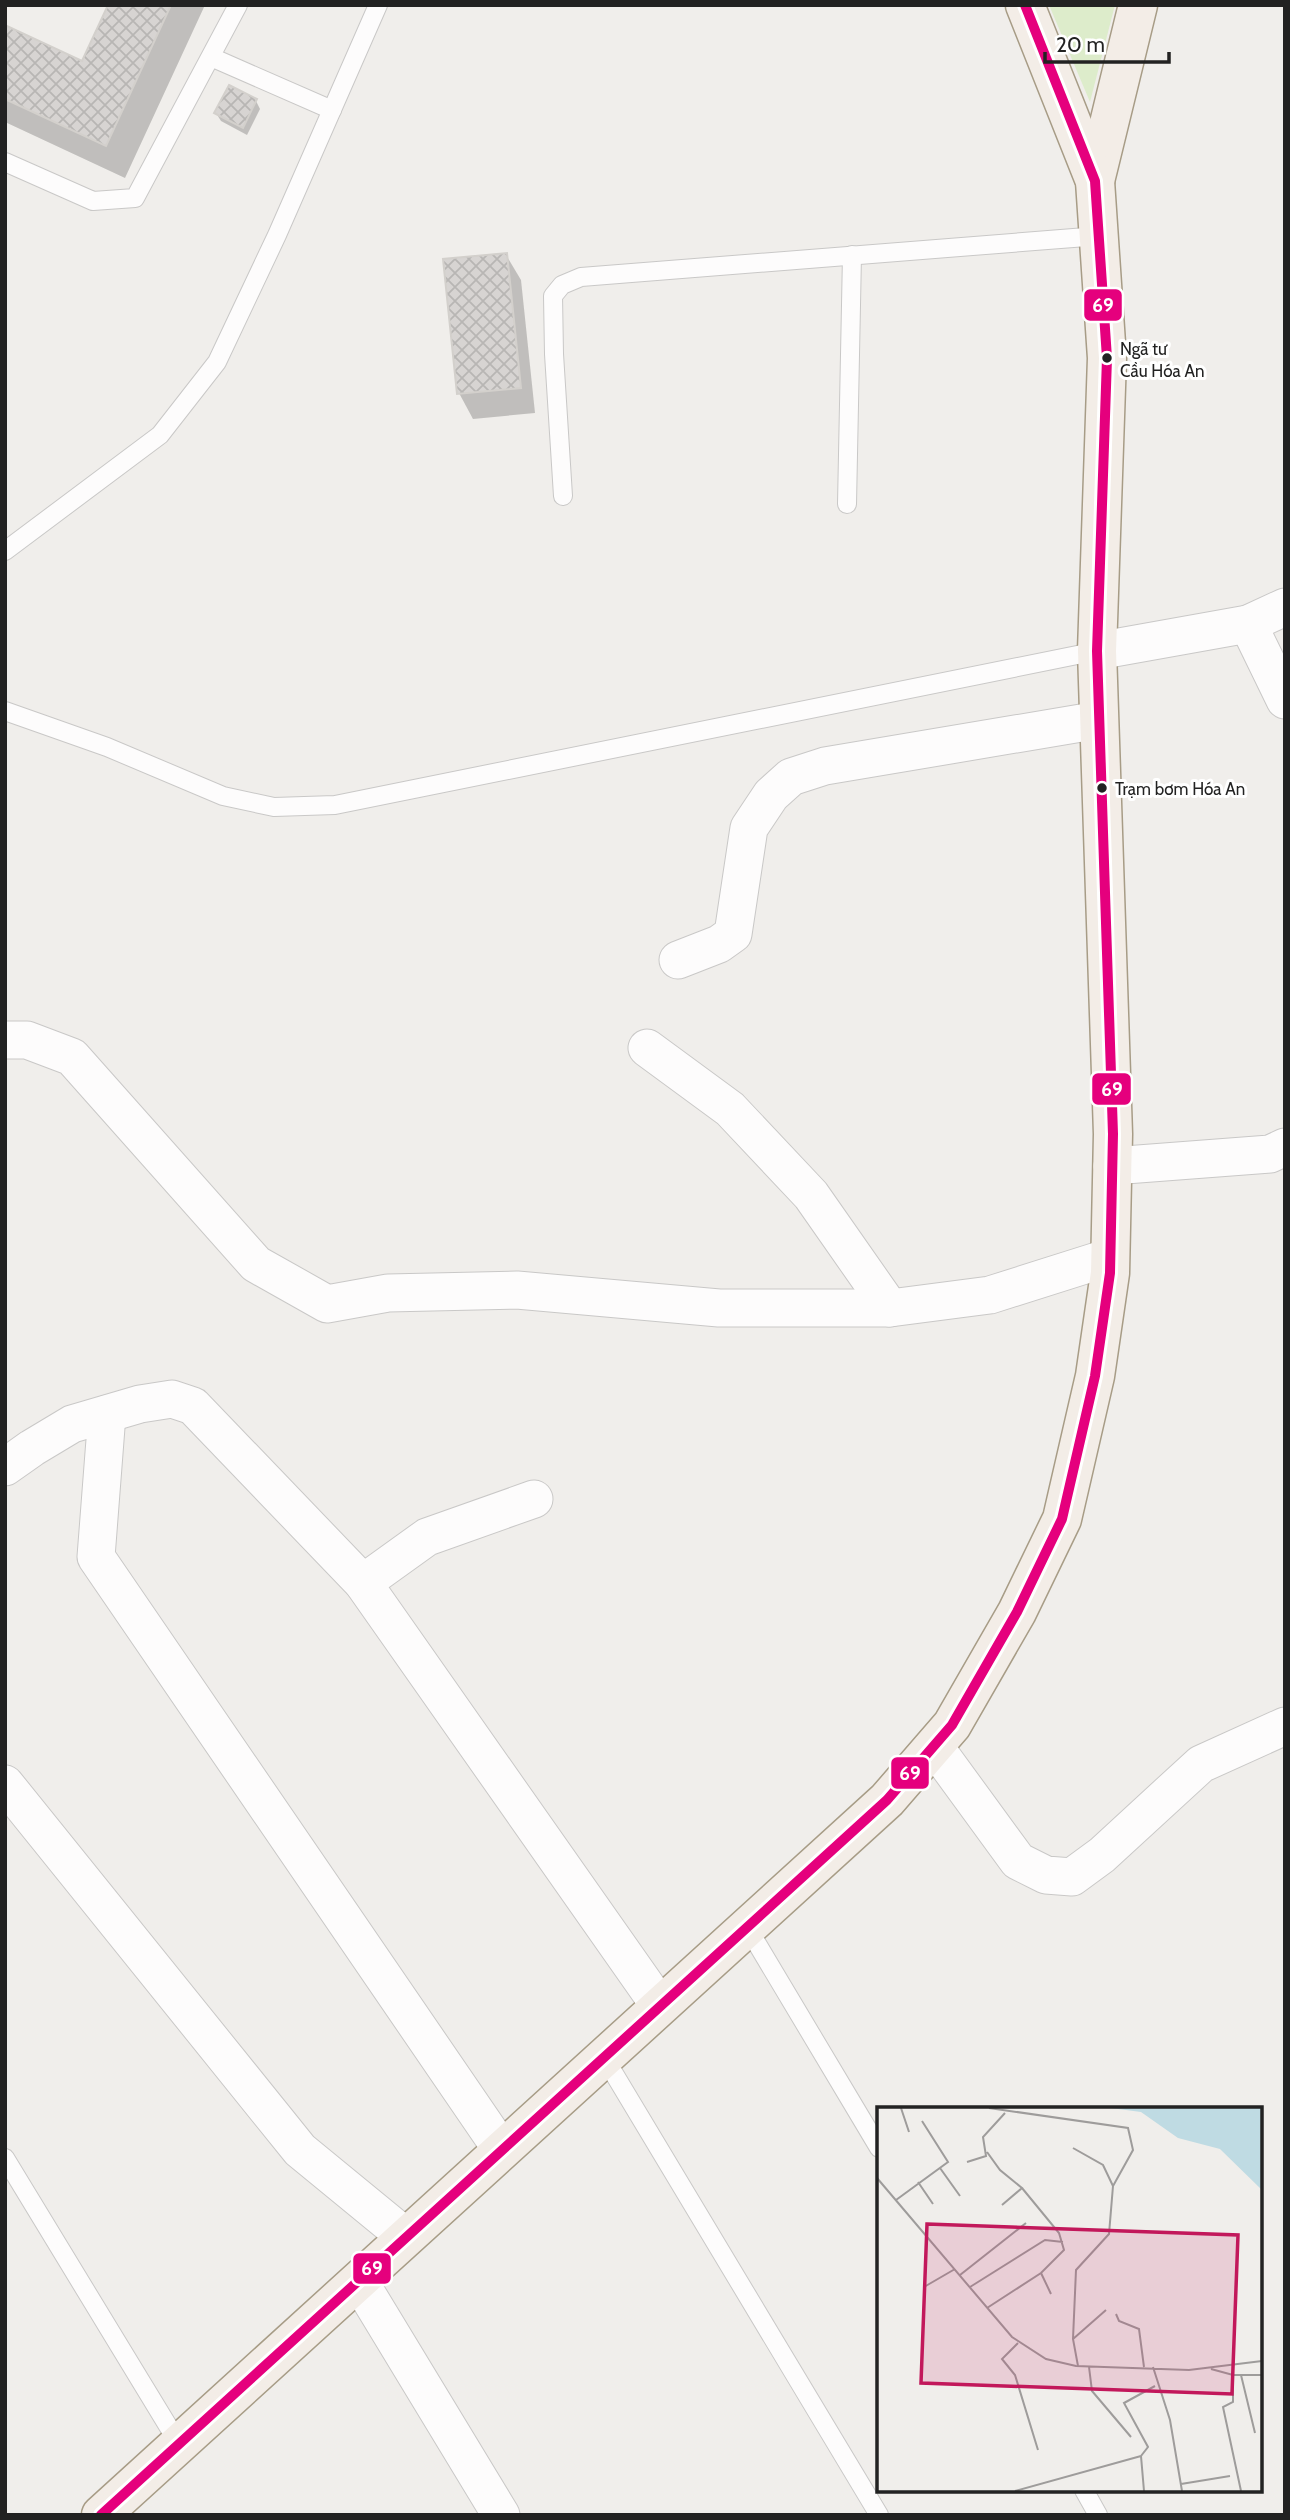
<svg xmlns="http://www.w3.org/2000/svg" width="1290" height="2520" viewBox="0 0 1290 2520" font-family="Cabin,sans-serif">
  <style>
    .grass { fill: #ddeccb }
    .shadow { fill: #0003 }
    .building { fill: url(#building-cross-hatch); stroke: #d3d0cc; stroke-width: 2 }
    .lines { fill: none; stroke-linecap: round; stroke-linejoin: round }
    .lane-casing { stroke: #c9c8c7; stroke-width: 20 }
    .street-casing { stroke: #c9c8c7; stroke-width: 39 }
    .primary-casing { stroke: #a79c86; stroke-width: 41 }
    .lane { stroke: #fdfcfc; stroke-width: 18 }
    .street { stroke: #fdfcfc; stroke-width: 37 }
    .primary { stroke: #f3ede7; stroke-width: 38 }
    .bus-1-casing { stroke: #fff; stroke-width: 16 }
    .bus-1 { stroke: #e5007d; stroke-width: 10 }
    .bus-dot { fill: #222; stroke: #fff; stroke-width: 2.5 }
    .labels { text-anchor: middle; stroke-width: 6; stroke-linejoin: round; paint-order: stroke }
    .bus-label { font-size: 17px; fill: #222; stroke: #fff; text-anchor: start }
    .inset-road { fill: none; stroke: #9e9c9b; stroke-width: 2 }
    .view { fill: #c2185b; fill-opacity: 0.15; stroke: #c2185b; stroke-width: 3.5 }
    .inset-edge { fill: none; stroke: #222; stroke-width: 3.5 }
    .line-badge { stroke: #fff; stroke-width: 2.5 }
    .badge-label { font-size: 19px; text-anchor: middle; font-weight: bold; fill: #fff }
  </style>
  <defs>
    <pattern id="building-cross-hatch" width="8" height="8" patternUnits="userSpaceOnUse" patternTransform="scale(1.75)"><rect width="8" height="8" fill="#d7d4d2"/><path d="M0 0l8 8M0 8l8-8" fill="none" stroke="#b8b6b4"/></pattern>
  </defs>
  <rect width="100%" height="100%" fill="#f0eeeb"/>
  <path class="grass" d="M1049,5h66l-25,97z"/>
  <g class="shadow">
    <path d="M110,5h95l-80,173 -120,-56v-95l77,37z"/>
    <path d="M256,101l4,8 -13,26 -26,-14 -5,-8z"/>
    <path d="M506,255l15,25 14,133 -62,6 -14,-26z"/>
  </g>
  <g class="building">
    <path d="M108,5h63l-65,141 -101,-47v-74l77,36z"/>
    <path d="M229,85l28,14 -14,29 -29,-15z"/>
    <path d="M507,253l14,135 -64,6 -14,-135z"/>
  </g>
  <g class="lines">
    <defs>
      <g id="lane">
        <path d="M211,57l121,53"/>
        <path d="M5,162l88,39 42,-3 103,-193"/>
        <path d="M563,496l-9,-142 -1,-58 9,-11 19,-8 518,-41"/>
        <path d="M847,504l5,-249"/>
        <path d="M5,551l155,-116 57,-73 60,-127 101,-230"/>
        <path d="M5,711l102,36 116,49 51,11 61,-2 762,-154"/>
        <path d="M747,1927l132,221"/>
        <path d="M604,2057l275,458"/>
        <path d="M5,2158l174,286"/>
        <path d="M1084,2490l14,25"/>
      </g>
      <g id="street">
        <path d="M1248,624l37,76"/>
        <path d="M1097,651l151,-27 37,-17"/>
        <path d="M678,960l41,-16 14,-10 16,-106 22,-33 20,-18 34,-11 274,-46"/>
        <path d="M5,1040h22l45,17 184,207 71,40 61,-11 129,-3 202,18h171l100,-13 120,-38"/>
        <path d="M647,1048l83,61 81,86 79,113"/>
        <path d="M1112,1166l158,-12 15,-7"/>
        <path d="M107,1414l-11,143 406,593"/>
        <path d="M5,1467l27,-19 40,-24 68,-20 32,-5 21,7 170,177 297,423"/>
        <path d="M363,1583l64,-46 107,-38"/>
        <path d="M934,1746l84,115 28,14 26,2 30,-22 99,-91 84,-38"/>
        <path d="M5,1784l295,366 106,87"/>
        <path d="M359,2281l142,234"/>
      </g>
      <g id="primary">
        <path d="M1095,181l43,-176"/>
        <path d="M101,2515l786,-715 65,-75 65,-113 45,-93 33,-143 15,-103 3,-139 -16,-483 10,-293 -12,-177 -70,-176"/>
      </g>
    </defs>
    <use href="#lane" class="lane-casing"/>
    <use href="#street" class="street-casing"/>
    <use href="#primary" class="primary-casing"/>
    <use href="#lane" class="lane"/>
    <use href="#street" class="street"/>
    <use href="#primary" class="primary"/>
    <defs>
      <path id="bus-1" d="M101,2515l786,-715 65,-75 65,-113 45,-93 33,-143 15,-103 3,-139 -16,-483 10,-293 -12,-177 -70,-176"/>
    </defs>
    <use href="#bus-1" class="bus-1-casing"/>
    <use href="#bus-1" class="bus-1"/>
  </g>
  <g class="bus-dot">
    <circle cx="1107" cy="358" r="6"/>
    <circle cx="1102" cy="788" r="6"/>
  </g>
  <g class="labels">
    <g class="bus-label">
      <text x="1120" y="355">Ngã tư<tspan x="1120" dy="22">Cầu Hóa An</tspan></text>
      <text x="1115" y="795">Trạm bơm Hóa An</text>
    </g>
  </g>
  <g transform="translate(877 2107)">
    <rect width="385" height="385" fill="#f0eeeb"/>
    <path d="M234,1h151v82l-42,-41 -42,-11 -37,-26z" fill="#bfdbe3"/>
    <path class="inset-road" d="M24,1l8,24M112,1l139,20 5,22 -20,36 -4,48 -33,36 -3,69 5,27M196,41l30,17 10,21M110,45l13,18 22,18 -20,17M90,55l19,-6 -3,-19 22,-24M63,61l20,28M0,71l135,159 34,22 30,7 113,4 73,-9M41,75l15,22M19,93l52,-38 -26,-41M164,166l10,21M83,168l66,-52M47,180l31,-18M93,180l75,-47 18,2M110,201l54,-35 23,-23 -5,-17 -37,-45M239,207l3,7 20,8 5,38M196,232l33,-29M141,236l-16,16 13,16 23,75M212,260l3,24 39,46M276,260l17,53 12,71M334,262l22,6h29M356,268v27l-10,5 18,84M364,268l14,58M304,377l49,-8M138,384l126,-35M267,384l-3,-35 7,-9 -24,-44 31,-17"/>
    <path class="view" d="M50,117l311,11 -6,159 -311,-11z"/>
    <rect width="385" height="385" class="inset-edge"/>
  </g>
  <g class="line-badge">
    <rect x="1083" y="288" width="40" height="34" rx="7" fill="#e5007d"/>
    <rect x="1091" y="1072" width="41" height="34" rx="7" fill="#e5007d"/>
    <rect x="890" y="1756" width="40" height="34" rx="7" fill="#e5007d"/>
    <rect x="352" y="2252" width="40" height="33" rx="7" fill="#e5007d"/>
  </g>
  <g class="badge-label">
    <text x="1103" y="312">69</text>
    <text x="1112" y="1096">69</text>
    <text x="910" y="1780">69</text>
    <text x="372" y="2275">69</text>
  </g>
  <rect width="1290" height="2520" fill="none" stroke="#222222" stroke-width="14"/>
  <path d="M1045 52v10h124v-10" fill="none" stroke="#222222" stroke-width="3.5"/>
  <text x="1056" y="52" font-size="21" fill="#222222" stroke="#ffffff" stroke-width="5" paint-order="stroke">20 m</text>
</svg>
